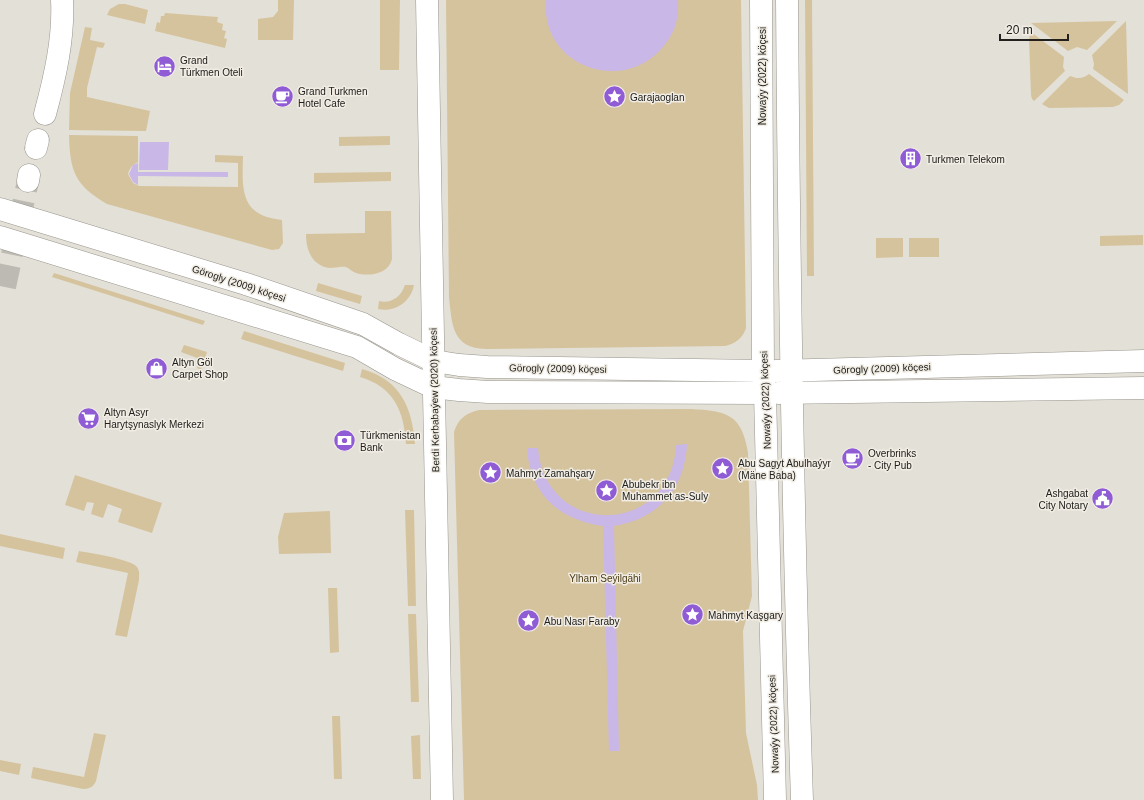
<svg xmlns="http://www.w3.org/2000/svg" width="1144" height="800" viewBox="0 0 1144 800" font-family="Arial,sans-serif">
  <style>
    .green { fill: #d5c39d }
    .water { fill: #c9b7e8 }
    .lines { fill: none; stroke-linecap: round; stroke-linejoin: round }
    .minor-tunnel { stroke: #bcbab2; stroke-width: 22; stroke-dasharray: 22 11; stroke-linecap: butt }
    .minor-casing { stroke: #98958d; stroke-width: 23 }
    .major-casing { stroke: #98958d; stroke-width: 23 }
    .minor { stroke: #fff; stroke-width: 22 }
    .major { stroke: #fff; stroke-width: 22 }
    .labels { text-anchor: middle; stroke-width: 3; stroke-linejoin: round; paint-order: stroke }
    .poi-label { font-size: 10px; fill: #21201d; stroke: #f1ede4; text-anchor: start }
    .street-label { font-size: 10px; fill: #21201d; stroke: #f1ede4 }
    .park-label { font-size: 10px; fill: #4b3b13; stroke: #f1ede4 }
  </style>
  <rect width="100%" height="100%" fill="#e3e0d7"/>
  <g class="green">
    <path d="M278,0h16l-1,40h-35v-21l15,-2 5,-6z"/>
    <path d="M380,0h20l-1,70h-19z"/>
    <path d="M446,0h295l5,328c-3,10 -11,16 -21,18l-239,3c-34,-1 -34,-24 -37,-52z"/>
    <path d="M805,0h7l2,276h-7z"/>
    <path d="M119,4h6l23,6 -3,14 -38,-9 3,-6z"/>
    <path d="M165,13l53,4 -1,5 6,2 -1,6 4,1 -2,7 3,1 -2,9 -70,-17 2,-9 3,1 1,-7h3z"/>
    <path d="M1117,21l-30,29 -10,-3 -9,4 -37,-28z"/>
    <path d="M1126,21l2,73 -35,-25 1,-5 -2,-9z"/>
    <path d="M85,27l7,1 -2,12 15,3 -2,5 -6,-1 -10,41v9l63,14 -4,20 -77,-1 1,-37z"/>
    <path d="M1031,32l33,25 -1,10 2,4 -31,30 -2,-2 -1,-4 -2,-57z"/>
    <path d="M1089,74l35,26 -5,5 -6,2 -64,1 -7,-4 28,-28c7,3 13,3 19,-2z"/>
    <path d="M69,135l69,1v26c-5,3 -8,5 -10,12l5,9 6,3 99,1v-24l-23,-1v-7l28,1c-1,34 -3,60 39,64l1,23 -4,6 -7,1 -165,-46c-32,-19 -37,-32 -38,-69z"/>
    <path d="M390,136v9l-51,1v-9z"/>
    <path d="M391,172v9l-77,2v-10z"/>
    <path d="M365,211h26l1,48c-3,15 -23,18 -36,14 -4,-1 -7,-5 -10,-6 -5,-1 -11,1 -16,1 -18,-2 -24,-18 -24,-34l59,-1z"/>
    <path d="M1143,235v10l-43,1v-10z"/>
    <path d="M876,238h27v19l-27,1z"/>
    <rect x="909" y="238" width="30" height="19"/>
    <path d="M54,273l151,48 -2,4 -151,-48z"/>
    <path d="M318,283l44,13 -2,8 -44,-13z"/>
    <path d="M405,285h9c-3,17 -20,28 -36,24l1,-8c12,3 22,-4 26,-16z"/>
    <path d="M244,331l101,32 -2,8 -102,-32z"/>
    <path d="M184,345l23,7 -6,18 -4,-2 3,-9 -19,-7z"/>
    <path d="M362,369c38,11 50,37 53,75h-9c-2,-33 -12,-57 -46,-67z"/>
    <path d="M691,409c36,2 51,5 57,44l4,143 -9,35 3,102 11,52 1,15h-294l-10,-368c4,-13 12,-19 25,-22z"/>
    <path d="M75,475l87,28 -10,30 -34,-11 4,-13 -14,-5 -5,14 -12,-4 3,-11 -7,-1 -3,9 -19,-6z"/>
    <path d="M405,510h9l2,96h-8z"/>
    <path d="M330,511l1,42 -52,1 -1,-17 6,-24z"/>
    <path d="M0,534l65,14 -2,11 -63,-13z"/>
    <path d="M79,551c11,2 52,8 58,16 3,4 2,9 2,13l-12,57 -12,-2 13,-62 -52,-11z"/>
    <path d="M328,588h9l2,64 -9,1z"/>
    <path d="M408,614h8l3,88h-8z"/>
    <path d="M332,716h8l2,63h-8z"/>
    <path d="M94,733l12,2 -10,46c-2,5 -6,8 -13,8l-52,-11 2,-11 51,10z"/>
    <path d="M420,735l1,44h-8l-2,-43z"/>
    <path d="M0,760l21,4 -2,11 -19,-4z"/>
  </g>
  <g class="water">
    <path d="M546,0h132c1,15 -2,31 -12,43 -39,54 -126,25 -120,-43z"/>
    <path d="M140,142h29l-1,28h-29z"/>
    <path d="M138,163v9h90v5l-90,-1v9l-5,-3 -4,-8 4,-9z"/>
    <path d="M687,444c-2,45 -29,75 -73,82l5,225h-10l-6,-225c-44,-6 -73,-32 -76,-78h11c8,92 134,88 138,-3z"/>
  </g>
  <g class="lines">
    <path class="minor-tunnel" d="M5,287l23,-106"/>
    <defs>
      <g id="minor">
        <path d="M427,0c5,267 9,533 15,800"/>
        <path d="M45,114c10,-37 19,-76 17,-114"/>
        <path d="M36,148l2,-8"/>
        <path d="M28,181l1,-6"/>
        <path d="M0,209l246,75 117,40 36,20 35,17 25,4 28,2 276,4"/>
        <path d="M0,237l357,110 38,22 38,18 26,3 29,2 277,1"/>
      </g>
      <g id="major">
        <path d="M761,0l2,371 2,22 10,407"/>
        <path d="M787,0c2,267 6,533 15,800"/>
        <path d="M776,371l368,-10"/>
        <path d="M778,393l366,-5"/>
      </g>
    </defs>
    <use href="#minor" class="minor-casing"/>
    <use href="#major" class="major-casing"/>
    <use href="#minor" class="minor"/>
    <use href="#major" class="major"/>
  </g>
  <defs>
    <symbol id="hotel-disc" viewBox="-11 -11 22 22"><circle r="9.5" fill="#905cd5" stroke="#f1ede4"/><path d="M-6-4.5h1.5V1H6V5H4.5V3h-9V5H-6ZM-4 0a1.8 1.8 0 1 1 3.6 0ZM.5 0V-2.5h3Q6-2.5 6 0Z" fill="#fff"/></symbol>
    <symbol id="cafe-disc" viewBox="-11 -11 22 22"><circle r="9.5" fill="#905cd5" stroke="#f1ede4"/><path d="M-5.5-4.5H6V0H3Q3 3.5 0 3.5H-2.5Q-5.5 3.5-5.5 0ZM3-3.2v2h1.7v-2ZM-6 4.5H4V6H-6Z" fill="#fff"/></symbol>
    <symbol id="sight-disc" viewBox="-11 -11 22 22"><circle r="9.5" fill="#905cd5" stroke="#f1ede4"/><path d="M0-6L1.8-2.2L6-1.7L2.9 1.2L3.7 5.4L0 3.3L-3.7 5.4L-2.9 1.2L-6-1.7L-1.8-2.2Z" fill="#fff"/></symbol>
    <symbol id="building-disc" viewBox="-11 -11 22 22"><circle r="9.5" fill="#905cd5" stroke="#f1ede4"/><path d="M-4-6H4V6H1V3H-1V6H-4ZM-2.5-4.3h1.7v1.8h-1.7ZM.8-4.3h1.7v1.8H.8ZM-2.5-1h1.7V.8h-1.7ZM.8-1h1.7V.8H.8Z" fill="#fff"/></symbol>
    <symbol id="shop-disc" viewBox="-11 -11 22 22"><circle r="9.5" fill="#905cd5" stroke="#f1ede4"/><path d="M-5-2.5h2.3a2.7 3.5 0 0 1 5.4 0H5L5.5 6h-11ZM-1.5-2.5h3a1.5 2.3 0 0 0-3 0Z" fill="#fff"/></symbol>
    <symbol id="supermarket-disc" viewBox="-11 -11 22 22"><circle r="9.5" fill="#905cd5" stroke="#f1ede4"/><path d="M-6-5.5h2.5l.6 2H6L4.5 2H-2.5L-4.4-4H-6ZM-1.5 3.2a1.3 1.3 0 1 0 .1 0ZM3 3.2a1.3 1.3 0 1 0 .1 0Z" fill="#fff"/></symbol>
    <symbol id="bank-disc" viewBox="-11 -11 22 22"><circle r="9.5" fill="#905cd5" stroke="#f1ede4"/><path d="M-6-4H6V4H-6ZM0-2.3a2.3 2.3 0 1 0 0 4.6a2.3 2.3 0 1 0 0-4.6Z" fill="#fff"/></symbol>
    <symbol id="civic-disc" viewBox="-11 -11 22 22"><circle r="9.5" fill="#905cd5" stroke="#f1ede4"/><path d="M-.6-6.5H3V-4.5H.6V-3L4-1V1h2V6H-6V1h2V-1L-.6-3ZM-1.2 2.5V6h2.4V2.5Z" fill="#fff"/></symbol>
  </defs>
  <g fill-rule="evenodd">
    <use href="#hotel-disc" x="152" y="54" width="25" height="25"/>
    <use href="#cafe-disc" x="270" y="84" width="25" height="25"/>
    <use href="#sight-disc" x="602" y="84" width="25" height="25"/>
    <use href="#building-disc" x="898" y="146" width="25" height="25"/>
    <use href="#shop-disc" x="144" y="356" width="25" height="25"/>
    <use href="#supermarket-disc" x="76" y="406" width="25" height="25"/>
    <use href="#bank-disc" x="332" y="428" width="25" height="25"/>
    <use href="#cafe-disc" x="840" y="446" width="25" height="25"/>
    <use href="#sight-disc" x="710" y="456" width="25" height="25"/>
    <use href="#sight-disc" x="478" y="460" width="25" height="25"/>
    <use href="#sight-disc" x="594" y="478" width="25" height="25"/>
    <use href="#civic-disc" x="1090" y="486" width="25" height="25"/>
    <use href="#sight-disc" x="680" y="602" width="25" height="25"/>
    <use href="#sight-disc" x="516" y="608" width="25" height="25"/>
  </g>
  <g class="labels">
    <g class="poi-label">
      <text x="180" y="64">Grand<tspan x="180" dy="12">Türkmen Oteli</tspan></text>
      <text x="298" y="95">Grand Turkmen<tspan x="298" dy="12">Hotel Cafe</tspan></text>
      <text x="630" y="101">Garajaoglan</text>
      <text x="926" y="163">Turkmen Telekom</text>
      <text x="172" y="366">Altyn Göl<tspan x="172" dy="12">Carpet Shop</tspan></text>
      <text x="104" y="416">Altyn Asyr<tspan x="104" dy="12">Harytşynaslyk Merkezi</tspan></text>
      <text x="360" y="439">Türkmenistan<tspan x="360" dy="12">Bank</tspan></text>
      <text x="868" y="457">Overbrinks<tspan x="868" dy="12">- City Pub</tspan></text>
      <text x="738" y="467">Abu Sagyt Abulhaýyr<tspan x="738" dy="12">(Mäne Baba)</tspan></text>
      <text x="506" y="477">Mahmyt Zamahşary</text>
      <text x="622" y="488">Abubekr ibn<tspan x="622" dy="12">Muhammet as-Suly</tspan></text>
      <text x="1088" y="497" text-anchor="end">Ashgabat<tspan x="1088" dy="12">City Notary</tspan></text>
      <text x="708" y="619">Mahmyt Kaşgary</text>
      <text x="544" y="625">Abu Nasr Faraby</text>
    </g>
    <g class="street-label">
      <text transform="translate(762 76) rotate(-90)" y="4">Nowaýy (2022) köçesi</text>
      <text transform="translate(239 283) rotate(18)" y="4">Görogly (2009) köçesi</text>
      <text transform="translate(558 368) rotate(1)" y="4">Görogly (2009) köçesi</text>
      <text transform="translate(882 368) rotate(-2)" y="4">Görogly (2009) köçesi</text>
      <text transform="translate(434 400) rotate(-91)" y="4">Berdi Kerbabaýew (2020) köçesi</text>
      <text transform="translate(765 400) rotate(-92)" y="4">Nowaýy (2022) köçesi</text>
      <text transform="translate(773 724) rotate(-92)" y="4">Nowaýy (2022) köçesi</text>
    </g>
    <g class="park-label">
      <text x="605" y="582">Ylham Seýilgähi</text>
    </g>
  </g>
  <path d="M1000 34v6h68v-6" fill="none" stroke="#21201d" stroke-width="2"/>
  <text x="1006" y="34" font-size="12" fill="#21201d" stroke="#f1ede4" stroke-width="3" paint-order="stroke">20 m</text>
</svg>
